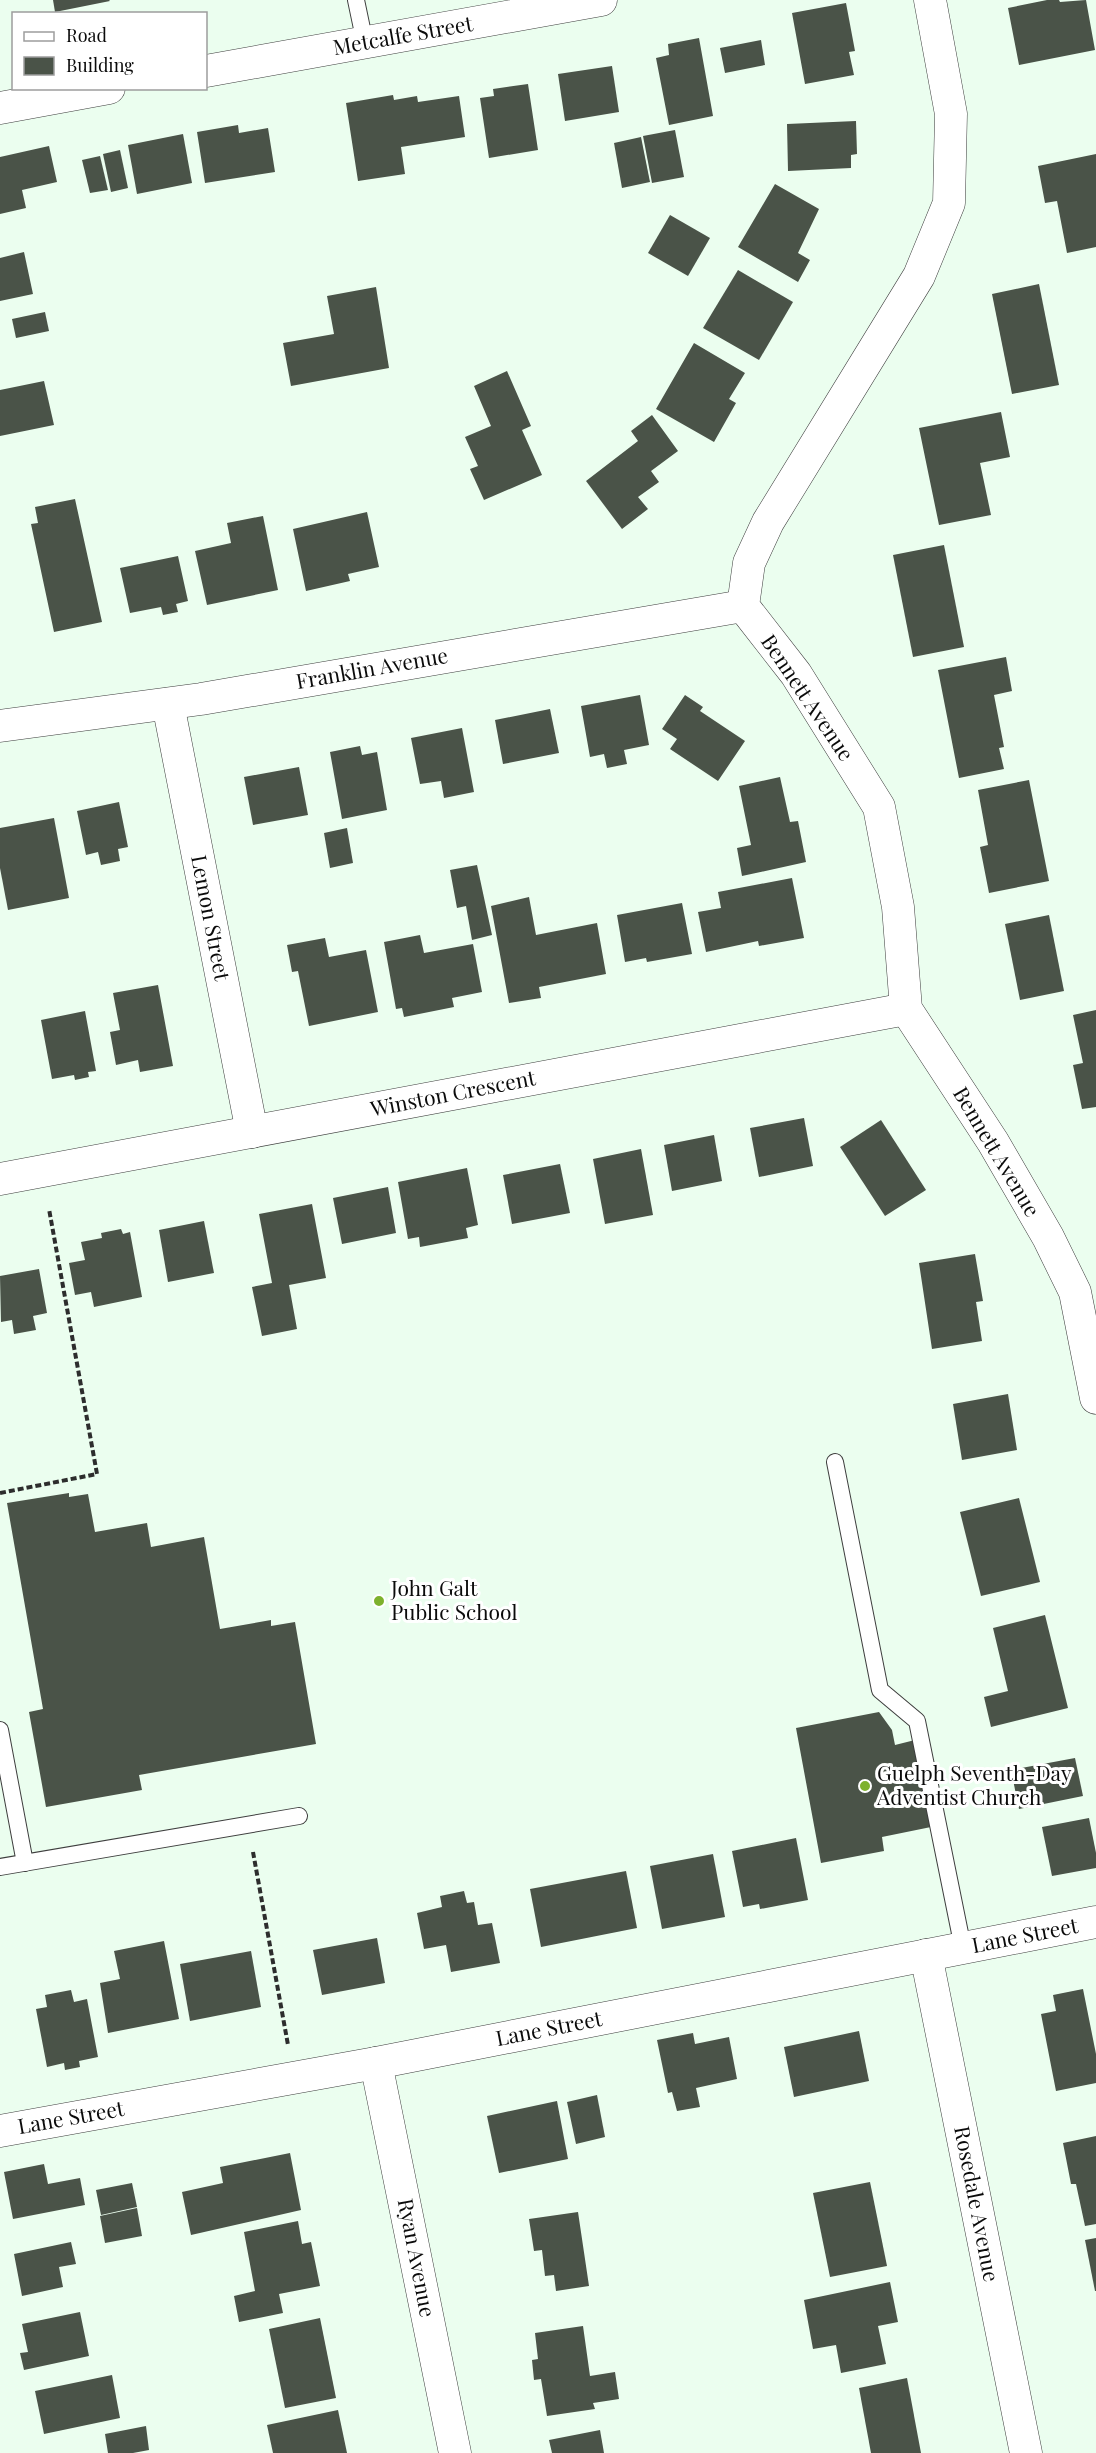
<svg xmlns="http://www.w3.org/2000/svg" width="1096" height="2453" viewBox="0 0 1096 2453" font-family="'Playfair Display',serif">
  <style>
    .building { fill: #4a5348 }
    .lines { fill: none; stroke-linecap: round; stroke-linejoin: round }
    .service-casing { stroke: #3e3e3e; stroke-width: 18 }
    .minor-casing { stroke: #3e3e3e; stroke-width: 33 }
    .path { stroke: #2d2d2d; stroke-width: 4; stroke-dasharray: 6 3; stroke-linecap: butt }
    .service { stroke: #fff; stroke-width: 16 }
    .minor { stroke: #fff; stroke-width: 32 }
    .poi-dot { fill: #7db12d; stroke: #fff; stroke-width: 2 }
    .labels { text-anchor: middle; stroke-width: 6; stroke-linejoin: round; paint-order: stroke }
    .street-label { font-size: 21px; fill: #0b0b0b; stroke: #fff }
    .poi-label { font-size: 21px; fill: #0b0b0b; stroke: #fff; text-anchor: start }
  </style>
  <rect width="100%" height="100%" fill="#ebfeef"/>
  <g class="building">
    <path d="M53,0h56l1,1 -55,11z"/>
    <path d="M1047,0h12l1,2 26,-2 9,50 -76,15 -11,-57z"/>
    <path d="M846,3l9,48 -6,1 5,23 -49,9 -13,-71z"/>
    <path d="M699,38l14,78 -44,9 -13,-67 13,-3 -1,-11z"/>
    <path d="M761,40l4,25 -40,8 -5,-25z"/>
    <path d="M612,66l7,46 -54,9 -7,-47z"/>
    <path d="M528,84l10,66 -49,8 -9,-60 14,-2 -1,-7z"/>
    <path d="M393,95l1,5 23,-4 1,6 41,-6 6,41 -64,10 4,27 -47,7 -12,-78z"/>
    <path d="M856,121l1,33 -6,1v13l-63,3 -1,-47z"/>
    <path d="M238,125l1,8 29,-5 7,44 -70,11 -8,-51z"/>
    <path d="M675,130l9,47 -32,6 -9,-47z"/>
    <path d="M183,134l9,49 -55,11 -9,-49z"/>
    <path d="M641,137l9,45 -28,6 -8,-45z"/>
    <path d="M49,146l8,36 -35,8 4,18 -26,6v-57z"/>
    <path d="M120,150l8,38 -17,4 -8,-38z"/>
    <path d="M1096,154v93l-29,6 -10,-52 -12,2 -7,-37z"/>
    <path d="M100,156l8,34 -18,3 -8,-33z"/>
    <path d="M775,184l44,25 -21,44 12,7 -12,22 -60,-35z"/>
    <path d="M670,215l40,23 -22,38 -40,-23z"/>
    <path d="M24,252l9,42 -33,7v-43z"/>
    <path d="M738,270l55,32 -34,58 -56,-32z"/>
    <path d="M1039,284l20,101 -47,9 -20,-100z"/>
    <path d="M376,287l13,81 -98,18 -8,-43 51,-9 -7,-38z"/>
    <path d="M45,312l4,19 -33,7 -4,-19z"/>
    <path d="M694,343l51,30 -16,26 7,4 -22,39 -58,-33z"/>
    <path d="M507,371l24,55 -9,4 20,45 -58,25 -14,-31 8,-3 -13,-29 26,-11 -17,-40z"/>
    <path d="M44,381l10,44 -54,11v-46z"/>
    <path d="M1001,412l9,45 -30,6 11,52 -52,10 -20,-97z"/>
    <path d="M652,415l26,36 -27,20 8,11 -21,15 10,12 -26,20 -36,-48 52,-40 -7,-10z"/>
    <path d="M75,499l27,123 -48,10 -23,-108 7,-1 -3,-16z"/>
    <path d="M367,512l12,55 -31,7 2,7 -44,10 -13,-62z"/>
    <path d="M263,516l15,74 -71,15 -12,-54 36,-8 -4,-20z"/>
    <path d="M944,545l20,102 -51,10 -20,-102z"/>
    <path d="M178,556l10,45 -12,3 2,8 -15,3 -2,-8 -31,6 -10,-45z"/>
    <path d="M1006,657l6,34 -18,4 10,52 -5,1 5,21 -45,9 -21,-108z"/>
    <path d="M640,695l9,50 -25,5 3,14 -20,4 -3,-14 -14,3 -9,-51z"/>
    <path d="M685,695l18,12 -3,4 45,30 -27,40 -48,-32 7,-10 -15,-10z"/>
    <path d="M550,709l9,44 -56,11 -8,-44z"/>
    <path d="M462,728l12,64 -30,6 -3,-17 -21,3 -9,-46z"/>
    <path d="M360,746l2,9 15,-3 10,58 -45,9 -12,-67z"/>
    <path d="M299,767l9,48 -55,10 -9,-48z"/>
    <path d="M780,777l10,45 8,-1 8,41 -64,14 -5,-28 14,-3 -12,-59z"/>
    <path d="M1029,780l20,101 -60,12 -9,-46 8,-2 -10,-55z"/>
    <path d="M119,802l9,45 -10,2 2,12 -19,4 -3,-13 -12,3 -9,-44z"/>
    <path d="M54,818l15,80 -61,12 -8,-42v-40z"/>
    <path d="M347,828l6,35 -23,5 -6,-35z"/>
    <path d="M477,865l15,70 -20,5 -6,-34 -9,2 -7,-38z"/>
    <path d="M792,878l12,60 -45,8 -1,-5 -52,11 -8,-40 23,-4 -3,-16z"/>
    <path d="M529,897l7,38 61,-12 9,51 -67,13 2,11 -32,5 -18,-97z"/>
    <path d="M682,903l10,51 -45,8 -1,-4 -21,4 -8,-47z"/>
    <path d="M1049,915l15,76 -44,9 -15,-76z"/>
    <path d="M420,935l4,18 49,-9 9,48 -30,6 2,9 -50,10 -2,-9 -6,1 -12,-67z"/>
    <path d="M325,938l4,19 37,-7 12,62 -69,14 -11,-55 -6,1 -5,-27z"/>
    <path d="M158,985l15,81 -33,6 -2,-12 -22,5 -6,-33 10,-2 -7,-37z"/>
    <path d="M1096,1010v97l-14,2 -9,-44 10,-2 -10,-48z"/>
    <path d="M85,1011l11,60 -8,1 1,5 -14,3 -1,-5 -22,4 -11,-59z"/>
    <path d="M804,1118l9,48 -54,11 -9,-49z"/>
    <path d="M881,1120l45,70 -41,26 -45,-69z"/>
    <path d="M714,1135l8,46 -50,10 -8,-46z"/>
    <path d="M641,1149l12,66 -48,9 -12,-65z"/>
    <path d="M560,1164l10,49 -58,11 -9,-49z"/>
    <path d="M467,1168l11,57 -12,3 2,10 -48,9 -1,-10 -11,2 -10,-57z"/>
    <path d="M388,1187l8,46 -54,11 -9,-46z"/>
    <path d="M312,1204l14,74 -37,7 8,44 -35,7 -10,-49 20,-4 -13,-69z"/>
    <path d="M204,1221l10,52 -46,9 -9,-52z"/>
    <path d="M121,1229l2,5 7,-2 12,65 -48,10 -3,-15 -16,3 -6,-32 16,-3 -4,-18 21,-4 -1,-5z"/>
    <path d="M975,1254l8,47 -7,1 6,39 -50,8 -13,-86z"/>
    <path d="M39,1269l8,44 -14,3 3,14 -22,4 -2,-14 -11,2 -1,-46z"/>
    <path d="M1008,1394l9,56 -55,10 -9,-56z"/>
    <path d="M69,1493v4l19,-3 7,38 52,-9 4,24 53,-10 16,92 51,-9v6l24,-4 21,122 -177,31 3,15 -96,17 -17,-95 14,-3 -36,-206z"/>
    <path d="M1019,1498l21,84 -59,14 -21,-84z"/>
    <path d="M1045,1615l23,93 -77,19 -7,-30 24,-6 -15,-63z"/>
    <path d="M879,1712l13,18 3,15 20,-5 16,87 -49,10 2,14 -63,12 -25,-135z"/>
    <path d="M1075,1758l8,38 -64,13 -8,-39z"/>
    <path d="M1089,1818l7,35v15l-44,8 -10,-49z"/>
    <path d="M796,1838l12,62 -48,9 -1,-5 -16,3 -11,-56z"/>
    <path d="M713,1854l12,63 -63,12 -12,-63z"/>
    <path d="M626,1871l11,57 -96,19 -11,-58z"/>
    <path d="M464,1891l3,12 7,-1 4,23 14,-2 8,40 -49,9 -5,-27 -22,4 -7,-36 25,-6 -2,-11z"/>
    <path d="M377,1938l8,45 -63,12 -9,-45z"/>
    <path d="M164,1941l15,78 -71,14 -8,-50 20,-4 -6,-28z"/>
    <path d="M251,1951l10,56 -71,14 -10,-57z"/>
    <path d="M1083,1989l13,65v29l-40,8 -15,-77 15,-3 -3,-16z"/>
    <path d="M71,1990l3,12 13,-3 11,58 -19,4 1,6 -15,3 -1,-7 -17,4 -11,-58 11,-2 -2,-12z"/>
    <path d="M859,2031l10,50 -75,16 -10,-50z"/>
    <path d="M693,2033l2,11 34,-7 8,42 -41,9 4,19 -23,4 -5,-19 -4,1 -11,-53z"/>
    <path d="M597,2095l8,42 -29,7 -9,-42z"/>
    <path d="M557,2101l11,58 -69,14 -12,-57z"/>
    <path d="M1096,2136v88l-11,2 -9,-42h-5l-8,-41z"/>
    <path d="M290,2153l11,57 -110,25 -9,-43 41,-9 -3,-16z"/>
    <path d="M44,2164l4,20 32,-6 5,27 -72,14 -9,-47z"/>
    <path d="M870,2182l17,84 -57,11 -17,-84z"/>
    <path d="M132,2183l5,24 -36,8 -5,-25z"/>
    <path d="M137,2208l5,28 -37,7 -5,-27z"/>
    <path d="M578,2212l11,74 -33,5 -2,-16 -9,1 -3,-26 -8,1 -5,-32z"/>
    <path d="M298,2221l4,23 9,-2 9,44 -41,8 4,19 -44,9 -5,-26 21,-5 -11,-59z"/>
    <path d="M1096,2238v53h-1l-10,-51z"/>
    <path d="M71,2242l5,22 -17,3 4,20 -41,9 -8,-42z"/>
    <path d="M890,2282l8,40 -20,4 8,38 -45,9 -5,-28 -23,4 -9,-49z"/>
    <path d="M80,2312l9,44 -65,14 -4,-17 8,-1 -6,-28z"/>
    <path d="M320,2318l16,80 -51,10 -16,-79z"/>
    <path d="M583,2326l7,50 25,-4 4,27 -26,4 2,6 -48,7 -6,-37 -7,1 -2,-20 6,-1 -3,-26z"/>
    <path d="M112,2375l8,43 -76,16 -9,-43z"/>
    <path d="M907,2378l14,75h-50l-12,-65z"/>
    <path d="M338,2410l9,43h-74l-6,-28z"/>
    <path d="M146,2426l3,24 -16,3h-25l-3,-19z"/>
    <path d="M600,2430l4,23h-52l-3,-13z"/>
  </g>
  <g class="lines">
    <defs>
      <g id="service">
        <path d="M356,0l9,43"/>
        <path d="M835,1462l45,228 37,31 46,227"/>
        <path d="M0,1730l25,133"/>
        <path d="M0,1867l299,-51"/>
      </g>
      <g id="minor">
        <path d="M930,0l21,114 -2,89 -30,73 -151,246 -19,41 -6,43 53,68 83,133 19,100 8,102 87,133 55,95 27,55 21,106"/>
        <path d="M206,71l395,-71"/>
        <path d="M0,108l109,-20"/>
        <path d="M168,704l84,428"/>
        <path d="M0,726l201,-27 542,-93"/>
        <path d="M0,1179l906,-170"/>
        <path d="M926,1955l100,498"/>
        <path d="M376,2063l79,390"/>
        <path d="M0,2131l376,-68 720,-141"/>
      </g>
    </defs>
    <use href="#service" class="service-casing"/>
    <use href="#minor" class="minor-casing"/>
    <g class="path">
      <path d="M0,1493l97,-19 -48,-265"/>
      <path d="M253,1852l35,193"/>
    </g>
    <use href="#service" class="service"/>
    <use href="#minor" class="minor"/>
  </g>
  <g class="poi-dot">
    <circle cx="379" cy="1601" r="6"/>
    <circle cx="865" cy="1786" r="6"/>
  </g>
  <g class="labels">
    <g class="street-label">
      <text transform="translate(403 36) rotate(-10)" y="7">Metcalfe Street</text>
      <text transform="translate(372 669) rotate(-10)" y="7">Franklin Avenue</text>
      <text transform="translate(807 698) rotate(56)" y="7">Bennett Avenue</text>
      <text transform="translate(210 918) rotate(79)" y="7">Lemon Street</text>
      <text transform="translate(453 1094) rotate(-11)" y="7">Winston Crescent</text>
      <text transform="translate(996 1152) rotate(59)" y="7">Bennett Avenue</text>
      <text transform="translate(1025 1936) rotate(-11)" y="7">Lane Street</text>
      <text transform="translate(549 2029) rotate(-11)" y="7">Lane Street</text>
      <text transform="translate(71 2118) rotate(-10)" y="7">Lane Street</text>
      <text transform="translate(976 2204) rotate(79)" y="7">Rosedale Avenue</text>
      <text transform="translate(416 2258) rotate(79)" y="7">Ryan Avenue</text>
    </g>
    <g class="poi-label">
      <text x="391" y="1596">John Galt<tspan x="391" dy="24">Public School</tspan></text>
      <text x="877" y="1781">Guelph Seventh-Day<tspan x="877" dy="24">Adventist Church</tspan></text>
    </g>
  </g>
  <rect x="12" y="12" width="195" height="78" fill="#ffffff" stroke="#9d9d9d" stroke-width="1.5"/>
  <rect x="24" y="32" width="30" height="9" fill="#ffffff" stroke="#9d9d9d" stroke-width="1.5"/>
  <text x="66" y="42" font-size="18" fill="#0b0b0b">Road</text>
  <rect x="24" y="57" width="30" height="18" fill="#4a5348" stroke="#9d9d9d" stroke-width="1.5"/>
  <text x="66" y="72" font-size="18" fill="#0b0b0b">Building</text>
</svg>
